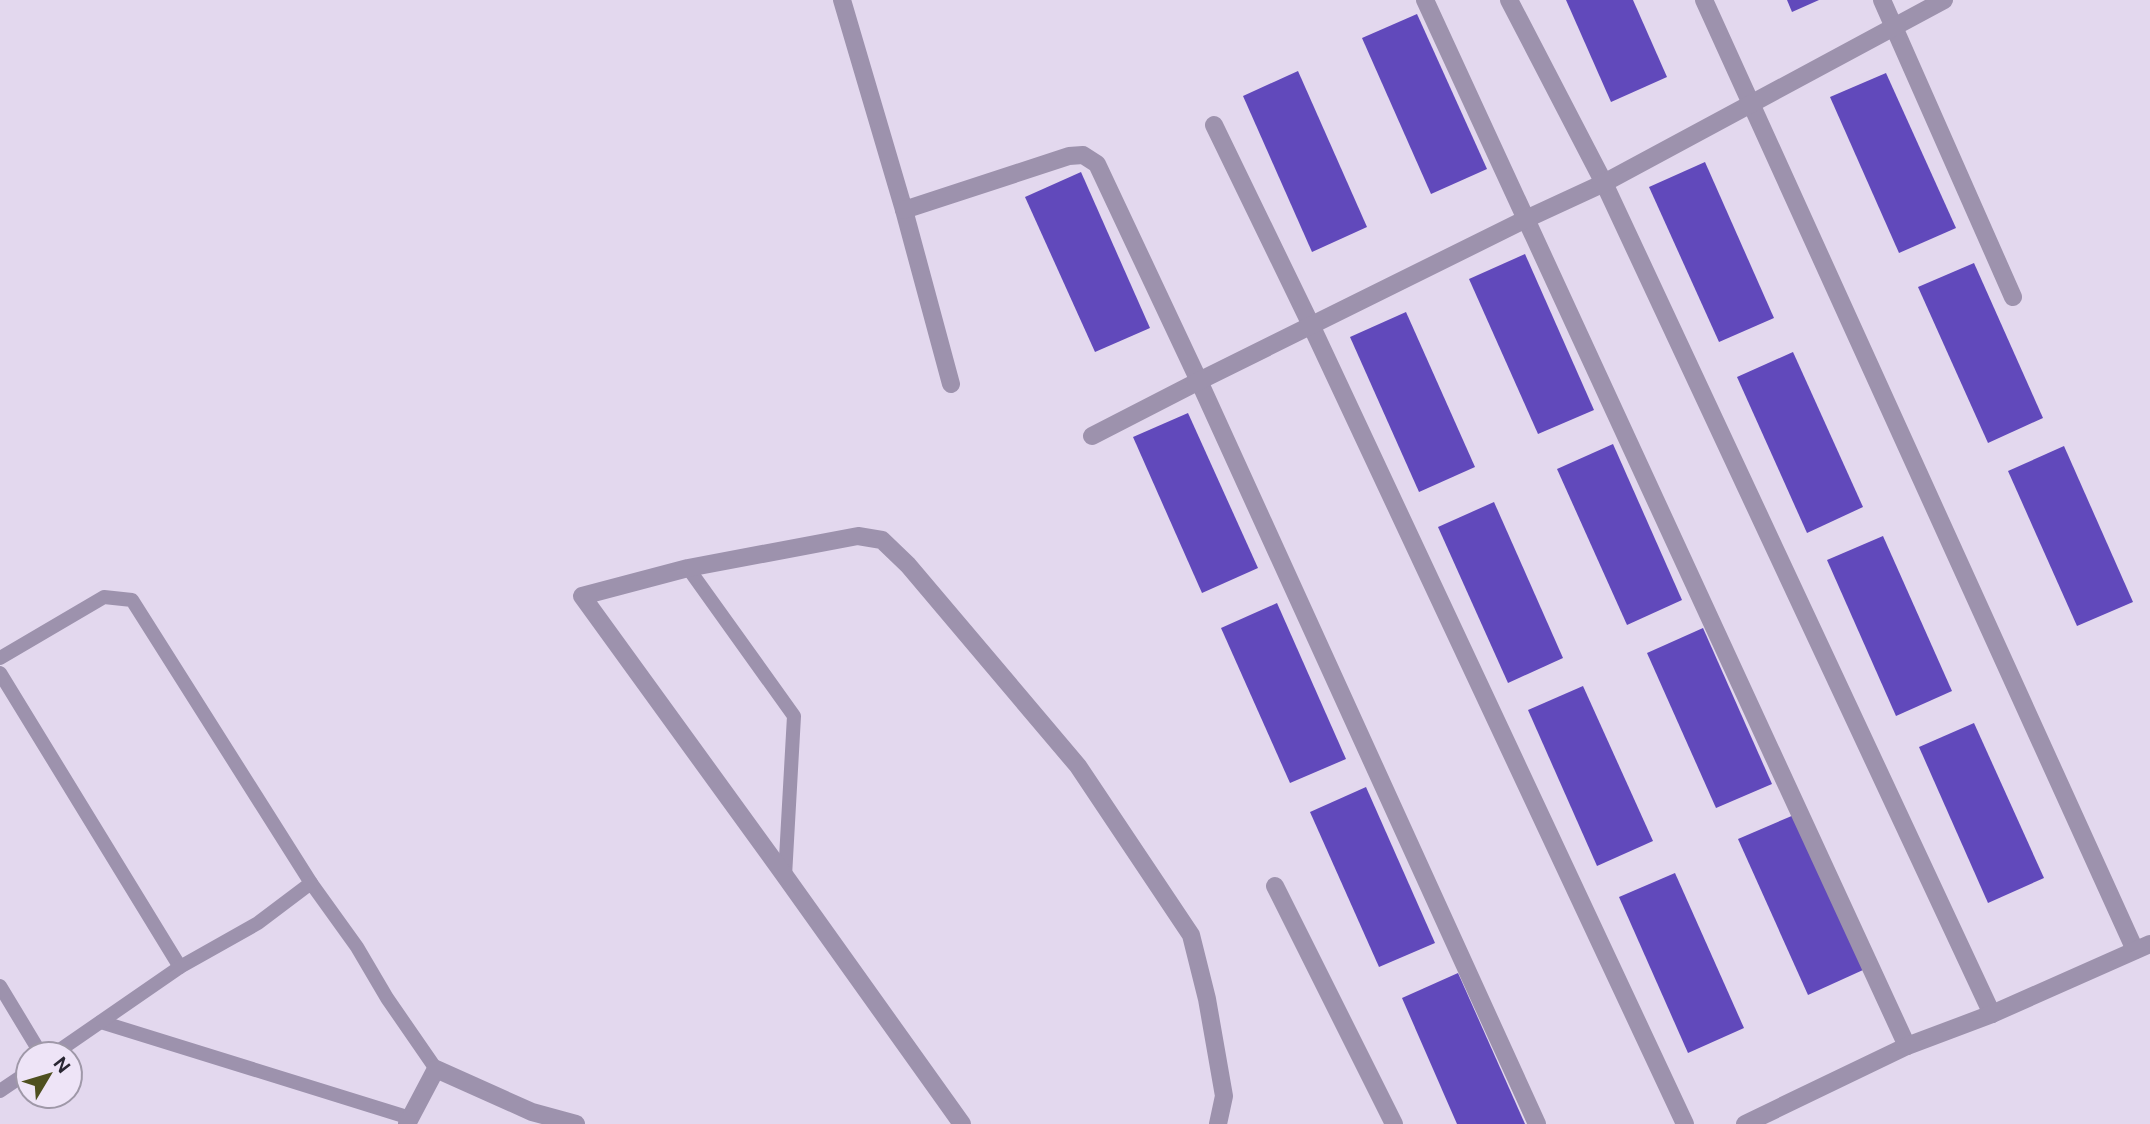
<svg xmlns="http://www.w3.org/2000/svg" width="2150" height="1124" viewBox="0 0 2150 1124" font-family="'DM Sans',sans-serif">
  <style>
    .building { fill: #6149bb }
    .lines { fill: none; stroke-linecap: round; stroke-linejoin: round }
    .service { stroke: #9d92ad; stroke-width: 14 }
    .minor { stroke: #9d92ad; stroke-width: 18 }
  </style>
  <rect width="100%" height="100%" fill="#e3d8ee"/>
  <g class="building">
    <path d="M1566,0h67l34,77 -56,25z"/>
    <path d="M1787,0h32l-27,12z"/>
    <path d="M1417,14l70,155 -56,25 -69,-156z"/>
    <path d="M1298,71l69,156 -55,25 -69,-156z"/>
    <path d="M1886,73l70,155 -57,25 -69,-156z"/>
    <path d="M1705,162l69,156 -55,24 -70,-155z"/>
    <path d="M1081,172l69,156 -55,24 -70,-155z"/>
    <path d="M1525,254l69,156 -56,24 -69,-155z"/>
    <path d="M1974,263l69,155 -55,25 -70,-156z"/>
    <path d="M1406,312l69,155 -56,25 -69,-155z"/>
    <path d="M1793,352l70,155 -56,26 -70,-156z"/>
    <path d="M1188,413l70,155 -56,25 -69,-156z"/>
    <path d="M1613,444l69,156 -55,25 -70,-156z"/>
    <path d="M2064,446l69,156 -56,24 -69,-155z"/>
    <path d="M1494,502l69,156 -55,25 -70,-156z"/>
    <path d="M1883,536l69,155 -56,25 -69,-156z"/>
    <path d="M1277,603l69,156 -56,24 -69,-155z"/>
    <path d="M1703,628l69,156 -56,24 -69,-155z"/>
    <path d="M1583,686l70,155 -56,25 -69,-156z"/>
    <path d="M1974,723l70,155 -56,25 -69,-156z"/>
    <path d="M1366,787l69,156 -56,24 -69,-155z"/>
    <path d="M1794,815l69,155 -55,25 -70,-156z"/>
    <path d="M1675,873l69,155 -56,25 -69,-156z"/>
    <path d="M1458,973l67,151h-68l-55,-126z"/>
  </g>
  <g class="lines">
    <g class="service">
      <path d="M688,568l106,148 -9,160"/>
      <path d="M0,658l104,-61 28,3 179,283"/>
      <path d="M0,673l180,294"/>
      <path d="M0,986l41,68"/>
      <path d="M101,1022l309,96"/>
      <path d="M54,1054l126,-87 78,-44 53,-40 46,64 30,51 49,71"/>
      <path d="M0,1091l28,-19"/>
    </g>
    <g class="minor">
      <path d="M842,0l62,210 47,174"/>
      <path d="M1425,0l482,1046"/>
      <path d="M1509,0l95,183 388,831"/>
      <path d="M1704,0l431,950"/>
      <path d="M1882,0l131,297"/>
      <path d="M1214,125l97,200 374,799"/>
      <path d="M904,210l165,-54 14,-1 14,9 102,217 338,743"/>
      <path d="M1092,436l107,-55 327,-162 78,-36 340,-183"/>
      <path d="M1275,886l119,238"/>
      <path d="M407,1124l29,-55 96,43 44,12"/>
      <path d="M962,1124l-177,-248 -203,-280 106,-28 170,-32 24,4 26,25 170,201 113,169 16,64 17,97 -6,28"/>
      <path d="M1745,1124l162,-78 85,-32 158,-70"/>
    </g>
  </g>
  <g transform="translate(49 1075) rotate(52)"><circle r="33" fill="#eee4f7" stroke="#9f98a8" stroke-width="2"/>
  <path d="M0-5L12 26L0 18L-12 26Z" fill="#4e4f1f"/>
  <text y="-10" font-size="19" font-weight="bold" text-anchor="middle" fill="#292632">N</text>
  </g>
</svg>
